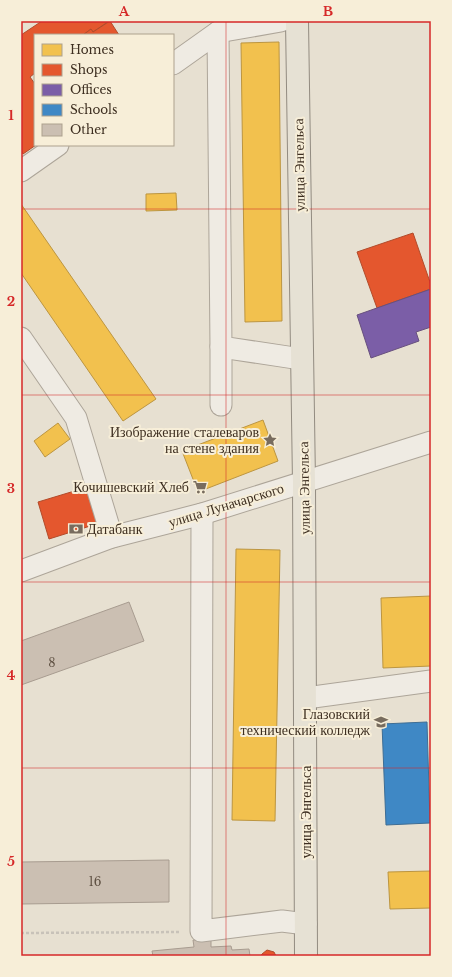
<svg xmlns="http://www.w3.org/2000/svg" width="452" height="977" viewBox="0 0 452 977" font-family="'Libre Baskerville',serif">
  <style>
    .homes { fill: #f2c14e; stroke: #bc9540 }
    .shops { fill: #e4572e; stroke: #b24b2a }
    .offices { fill: #7b5ea7; stroke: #68507e }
    .schools { fill: #3f88c5; stroke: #3e6d94 }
    .building { fill: #cbbfb2; stroke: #a89c90 }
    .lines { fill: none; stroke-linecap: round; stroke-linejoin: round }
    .minor-casing { stroke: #ada599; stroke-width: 23 }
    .major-casing { stroke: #928b80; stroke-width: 24 }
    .path { stroke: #c8c2b9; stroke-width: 2.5; stroke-dasharray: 3 2; stroke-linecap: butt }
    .minor { stroke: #efebe3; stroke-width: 21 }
    .major { stroke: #e6e1d4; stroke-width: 22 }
    .grid { fill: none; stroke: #d62828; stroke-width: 1; stroke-opacity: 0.55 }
    .labels { text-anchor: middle; stroke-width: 4; stroke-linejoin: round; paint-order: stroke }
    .number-label { font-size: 12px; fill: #605244 }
    .street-label { font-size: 14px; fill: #3d2e20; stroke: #f7eed8 }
    .poi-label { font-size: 14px; fill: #3d2e20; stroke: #f7eed8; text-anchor: end }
    .neatline { fill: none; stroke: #d62828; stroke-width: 1.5 }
    .grid-label { font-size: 13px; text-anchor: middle; font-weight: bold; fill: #d62828 }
  </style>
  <rect width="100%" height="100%" fill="#e7e0d1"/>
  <g class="homes">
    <path d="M279,42l3,279 -37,1 -4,-279z"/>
    <path d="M176,193l1,17 -31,1v-17z"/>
    <path d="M21,204l135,195 -33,22 -102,-148z"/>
    <path d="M263,420l15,41 -80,31 -16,-41z"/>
    <path d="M58,423l12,16 -25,18 -11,-16z"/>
    <path d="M236,549l44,1 -5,271 -43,-1z"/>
    <path d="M431,596v70l-48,2 -2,-70z"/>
    <path d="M431,871v37l-41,1 -2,-37z"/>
  </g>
  <g class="shops">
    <path d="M42,21h67l-16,11 -2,-3 -8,6h-48v38l-5,4 5,7 1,61 -13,9 -2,-4v-115z"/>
    <path d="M110,21l9,14h-36l8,-6 2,3z"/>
    <path d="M413,233l18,52v4l-54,19 -20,-56z"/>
    <path d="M91,486l12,36 -54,17 -11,-37z"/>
    <path d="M267,950l7,2 2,4h-15l1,-2z"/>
  </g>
  <path class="offices" d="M431,289v38l-15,5 3,9 -48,17 -14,-43z"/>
  <path class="schools" d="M427,722l3,101 -44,2 -4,-101z"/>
  <g class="building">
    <path d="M129,602l15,39 -123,44v-44z"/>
    <path d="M169,860v42l-148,2v-42z"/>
    <path d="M211,939v8l20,-1 1,4 17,-1 1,7h-97l-1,-5 42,-4 -1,-7z"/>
  </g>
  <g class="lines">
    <defs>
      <g id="minor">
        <path d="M218,32l63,-11"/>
        <path d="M173,64l45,-32 3,315 80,12"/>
        <path d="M21,171l37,-26"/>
        <path d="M21,338l55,80 36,119"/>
        <path d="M221,405v-58"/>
        <path d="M202,514l-1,417 81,-10 24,3"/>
        <path d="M21,571l91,-34 90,-23 229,-72"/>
        <path d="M306,698l125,-17"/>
      </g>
      <path id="major" d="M297,21l7,461 2,474"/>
    </defs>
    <use href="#minor" class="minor-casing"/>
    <use href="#major" class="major-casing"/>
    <path class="path" d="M21,933l160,-1"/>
    <use href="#minor" class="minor"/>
    <use href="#major" class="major"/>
  </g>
  <path class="grid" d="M226,21v935M21,209h410M21,395h410M21,582h410M21,768h410"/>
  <defs>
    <symbol id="sight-bare" viewBox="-9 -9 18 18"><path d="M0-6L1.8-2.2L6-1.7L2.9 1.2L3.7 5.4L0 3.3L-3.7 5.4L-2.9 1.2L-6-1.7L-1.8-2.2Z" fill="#786c5e" stroke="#f7eed8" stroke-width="2.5" paint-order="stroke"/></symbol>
    <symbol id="supermarket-bare" viewBox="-9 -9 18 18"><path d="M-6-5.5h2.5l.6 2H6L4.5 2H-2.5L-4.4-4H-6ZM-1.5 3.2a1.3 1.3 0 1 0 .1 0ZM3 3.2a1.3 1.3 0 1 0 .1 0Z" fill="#786c5e" stroke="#f7eed8" stroke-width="2.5" paint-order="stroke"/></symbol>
    <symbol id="bank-bare" viewBox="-9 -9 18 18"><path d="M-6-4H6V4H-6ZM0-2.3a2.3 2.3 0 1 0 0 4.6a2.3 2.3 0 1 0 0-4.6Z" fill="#786c5e" stroke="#f7eed8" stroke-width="2.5" paint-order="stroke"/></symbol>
    <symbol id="university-bare" viewBox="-9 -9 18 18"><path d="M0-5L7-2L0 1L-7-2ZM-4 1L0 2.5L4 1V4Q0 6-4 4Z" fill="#786c5e" stroke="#f7eed8" stroke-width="2.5" paint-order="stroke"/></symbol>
  </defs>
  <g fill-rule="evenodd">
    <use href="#sight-bare" x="260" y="430" width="20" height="20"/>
    <use href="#supermarket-bare" x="190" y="477" width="20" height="20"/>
    <use href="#bank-bare" x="66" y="519" width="20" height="20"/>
    <use href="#university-bare" x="371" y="712" width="20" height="20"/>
  </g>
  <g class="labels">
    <g class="number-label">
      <text x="52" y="667">8</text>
      <text x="95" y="886">16</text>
    </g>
    <g class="street-label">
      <text transform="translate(299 165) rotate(-91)" y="5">улица Энгельса</text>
      <text transform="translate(304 488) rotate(-91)" y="5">улица Энгельса</text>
      <text transform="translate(226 505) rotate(-17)" y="5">улица Луначарского</text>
      <text transform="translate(306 812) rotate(-90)" y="5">улица Энгельса</text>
    </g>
    <g class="poi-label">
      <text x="259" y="437">Изображение сталеваров<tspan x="259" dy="16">на стене здания</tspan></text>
      <text x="189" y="492">Кочишевский Хлеб</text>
      <text x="87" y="534" text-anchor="start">Датабанк</text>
      <text x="370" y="719">Глазовский<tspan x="370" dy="16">технический колледж</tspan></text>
    </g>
  </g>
  <rect width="452" height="977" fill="none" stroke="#f7eed8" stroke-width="44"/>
  <rect x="34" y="34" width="140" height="112" fill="#f7eed8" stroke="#ada18e"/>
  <rect x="42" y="44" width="20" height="12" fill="#f2c14e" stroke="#ada18e"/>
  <text x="70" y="54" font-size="12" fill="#3d2e20">Homes</text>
  <rect x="42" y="64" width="20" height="12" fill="#e4572e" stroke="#ada18e"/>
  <text x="70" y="74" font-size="12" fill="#3d2e20">Shops</text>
  <rect x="42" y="84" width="20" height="12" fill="#7b5ea7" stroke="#ada18e"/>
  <text x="70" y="94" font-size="12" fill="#3d2e20">Offices</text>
  <rect x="42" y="104" width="20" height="12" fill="#3f88c5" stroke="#ada18e"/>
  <text x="70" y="114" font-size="12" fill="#3d2e20">Schools</text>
  <rect x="42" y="124" width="20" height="12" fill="#cbbfb2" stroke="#ada18e"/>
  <text x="70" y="134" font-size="12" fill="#3d2e20">Other</text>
  <rect x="22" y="22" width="408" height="933" class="neatline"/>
  <g class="grid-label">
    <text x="124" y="16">A</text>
    <text x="328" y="16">B</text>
    <text x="11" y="120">1</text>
    <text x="11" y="306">2</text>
    <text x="11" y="493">3</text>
    <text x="11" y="680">4</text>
    <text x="11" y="866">5</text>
  </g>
</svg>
